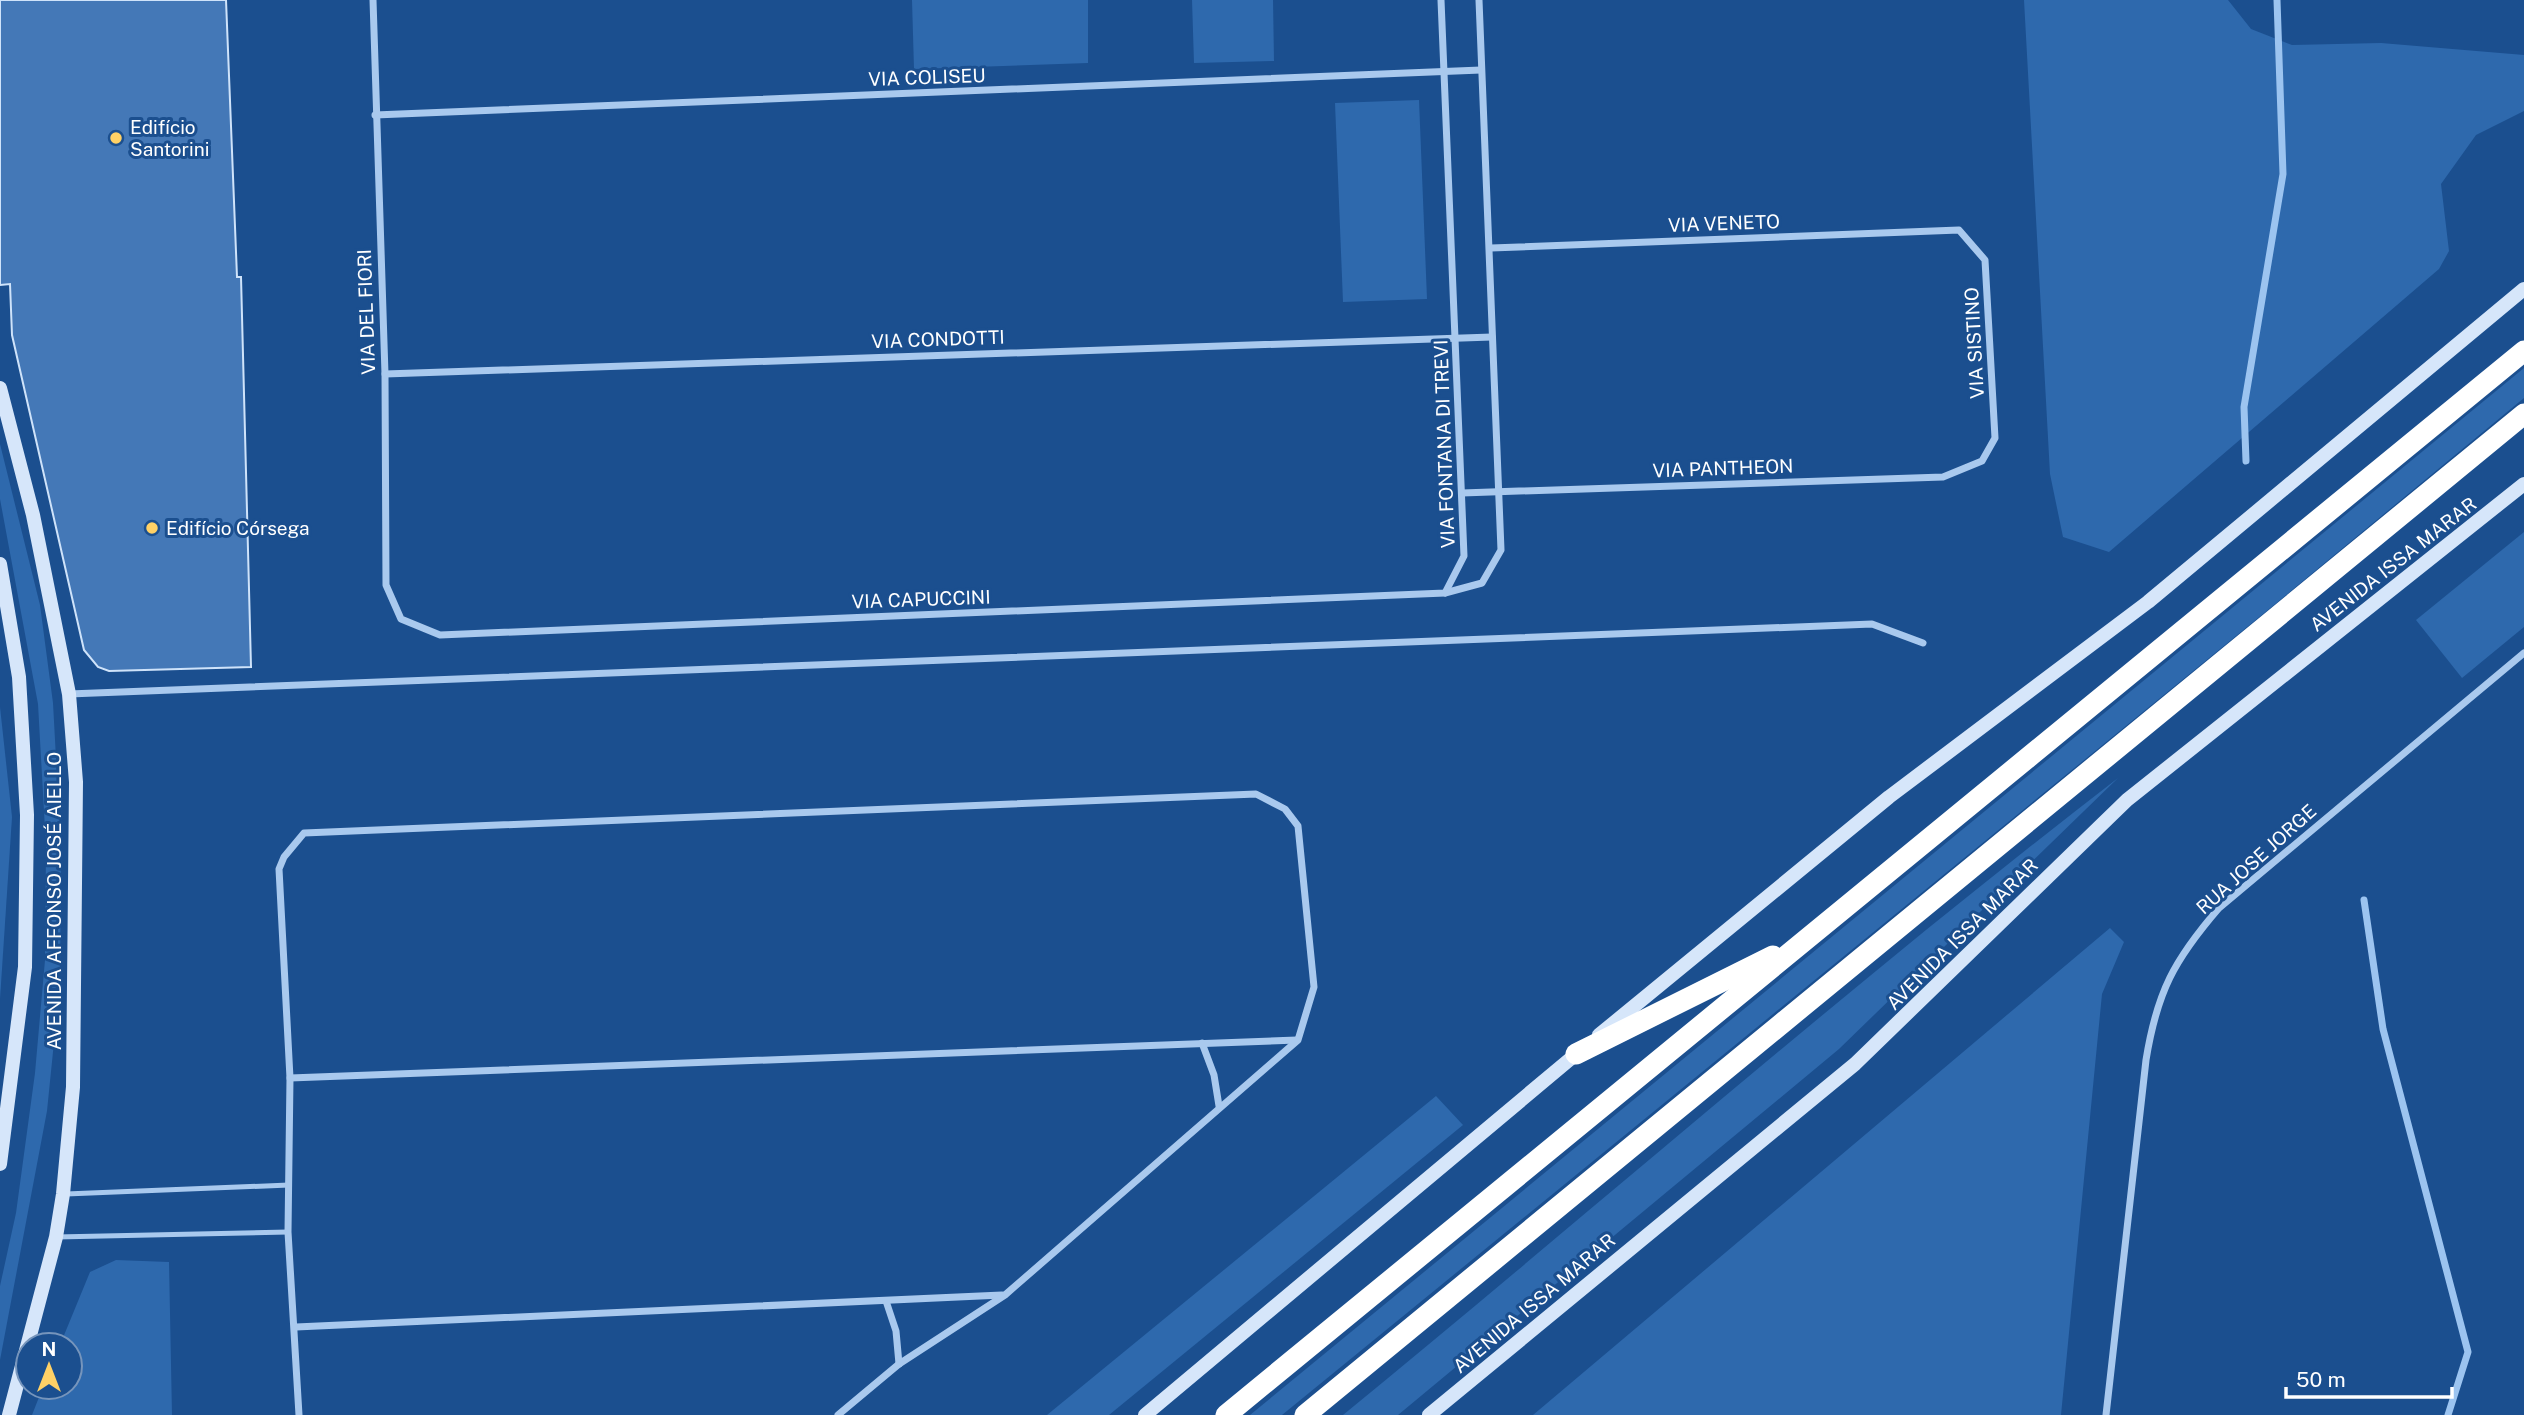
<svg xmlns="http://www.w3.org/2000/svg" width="2524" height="1415" viewBox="0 0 2524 1415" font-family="'Public Sans',sans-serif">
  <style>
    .green { fill: #2e69ad }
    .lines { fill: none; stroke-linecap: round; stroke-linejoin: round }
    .stream { stroke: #9cc4f0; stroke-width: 7 }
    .building { fill: #4478b7; stroke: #cfe3fa; stroke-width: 2 }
    .lane { stroke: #a9c9ee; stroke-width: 5 }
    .street { stroke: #a9c9ee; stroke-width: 7 }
    .secondary { stroke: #d6e6fa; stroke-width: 14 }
    .highway { stroke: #fff; stroke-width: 21 }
    .poi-dot { fill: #ffd166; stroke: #1b4f8f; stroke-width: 2.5 }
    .labels { text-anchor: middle; stroke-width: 6; stroke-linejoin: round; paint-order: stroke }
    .street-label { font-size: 19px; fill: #fff; stroke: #1b4f8f }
    .poi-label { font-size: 19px; fill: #fff; stroke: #1b4f8f; text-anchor: start }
  </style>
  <rect width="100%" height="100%" fill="#1b4f8f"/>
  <g class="green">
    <path d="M912,0h176v63l-174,6z"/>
    <path d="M1192,0h81l1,61 -80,2z"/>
    <path d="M2024,0h204l23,29 41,16 89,-2 143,12v56l-48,24 -35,49 8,67 -10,18 -330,283 -46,-15 -13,-63z"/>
    <path d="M1419,100l8,199 -84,3 -8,-199z"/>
    <path d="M2524,368v30l-250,207 -992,810h-32z"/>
    <path d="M0,444l40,161 13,98 8,147 -1,133 -13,128 -47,249v-74l16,-73 19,-140 10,-113 1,-113 -8,-143 -38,-205z"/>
    <path d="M2524,532v95l-62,51 -46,-58z"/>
    <path d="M0,707l12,110 -12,182z"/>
    <path d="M2118,778l-279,271 -441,366h-55c259,-212 510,-433 775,-637z"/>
    <path d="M2110,928l14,14 -22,52 -41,421h-528z"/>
    <path d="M1436,1096l27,29 -354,290h-62z"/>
    <path d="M116,1260l53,2 3,153h-140l11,-28h27v-42h-10l30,-73z"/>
  </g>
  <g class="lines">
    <g class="stream">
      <path d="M2246,461l-2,-54 39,-233 -6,-174"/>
      <path d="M2364,900l19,129 85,323 -20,63"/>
    </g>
  </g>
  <path class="building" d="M0,0h226l11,277h4l10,390 -142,4 -11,-4 -14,-17 -72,-315 -2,-51 -10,1z"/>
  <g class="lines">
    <g class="lane">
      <path d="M66,1194l223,-9"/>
      <path d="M56,1237l232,-5"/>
    </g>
    <g class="street">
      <path d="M373,0l12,374 1,211 15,34 39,16 1005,-42 37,-10 19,-33 -22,-550"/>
      <path d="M1441,0l23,556 -19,37"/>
      <path d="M375,115l1106,-45"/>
      <path d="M385,374l1107,-37"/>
      <path d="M1462,493l481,-16 39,-16 13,-23 -10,-178 -26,-30 -468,18"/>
      <path d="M69,694l1803,-70 51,19"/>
      <path d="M1202,1043l12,32 5,31"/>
      <path d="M290,1078l1007,-38"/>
      <path d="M886,1301l10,30 3,33"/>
      <path d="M296,1327l706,-32"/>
      <path d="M299,1415l-11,-183 2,-154 -11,-209 5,-12 20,-24 952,-39 29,15 13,17 16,161 -16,53 -293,255 -106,69 -61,51"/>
      <path d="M2106,1415l40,-355c11,-68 28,-100 73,-152l305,-255"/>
    </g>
    <g class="secondary">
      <path d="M0,388l33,127 36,179 7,88 -3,305 -10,107 -7,43 -47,178"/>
      <path d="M0,564l19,113 8,138 -2,152 -25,197"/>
      <path d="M1599,1035l290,-238 259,-195 376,-313"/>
      <path d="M1145,1415l436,-365"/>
      <path d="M1429,1415l426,-351 272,-264 397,-316"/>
    </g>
    <g class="highway">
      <path d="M1576,1054l197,-98"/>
      <path d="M1226,1415l1298,-1064"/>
      <path d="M1305,1415l1219,-1001"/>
    </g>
  </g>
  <g class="poi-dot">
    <circle cx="116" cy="138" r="7"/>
    <circle cx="152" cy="528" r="7"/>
  </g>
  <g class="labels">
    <g class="street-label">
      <text transform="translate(927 77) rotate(-2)" y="7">VIA COLISEU</text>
      <text transform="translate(1724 223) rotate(-2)" y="7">VIA VENETO</text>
      <text transform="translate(366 312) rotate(-92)" y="7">VIA DEL FIORI</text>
      <text transform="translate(938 339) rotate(-2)" y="7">VIA CONDOTTI</text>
      <text transform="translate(1974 343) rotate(-93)" y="7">VIA SISTINO</text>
      <text transform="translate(1444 444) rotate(-92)" y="7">VIA FONTANA DI TREVI</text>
      <text transform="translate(1723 468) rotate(-2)" y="7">VIA PANTHEON</text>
      <text transform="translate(2393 564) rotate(-38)" y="7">AVENIDA ISSA MARAR</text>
      <text transform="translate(921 599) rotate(-2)" y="7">VIA CAPUCCINI</text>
      <text transform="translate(2256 859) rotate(-42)" y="7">RUA JOSE JORGE</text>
      <text transform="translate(54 901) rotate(-90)" y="7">AVENIDA AFFONSO JOSÉ AIELLO</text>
      <text transform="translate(1962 934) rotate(-45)" y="7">AVENIDA ISSA MARAR</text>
      <text transform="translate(1534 1303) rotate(-40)" y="7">AVENIDA ISSA MARAR</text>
    </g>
    <g class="poi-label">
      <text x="130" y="134">Edifício<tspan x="130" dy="22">Santorini</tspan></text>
      <text x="166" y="535">Edifício Córsega</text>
    </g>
  </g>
  <g transform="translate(49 1366)"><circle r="33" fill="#1b4f8f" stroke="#7695bc" stroke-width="2"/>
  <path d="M0-5L12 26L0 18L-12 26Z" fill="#ffd166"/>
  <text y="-10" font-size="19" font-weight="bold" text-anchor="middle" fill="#ffffff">N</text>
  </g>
  <path d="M2286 1387v10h166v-10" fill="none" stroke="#ffffff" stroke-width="3.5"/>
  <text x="2296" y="1387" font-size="21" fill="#ffffff" stroke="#1b4f8f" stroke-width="5" paint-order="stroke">50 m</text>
</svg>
